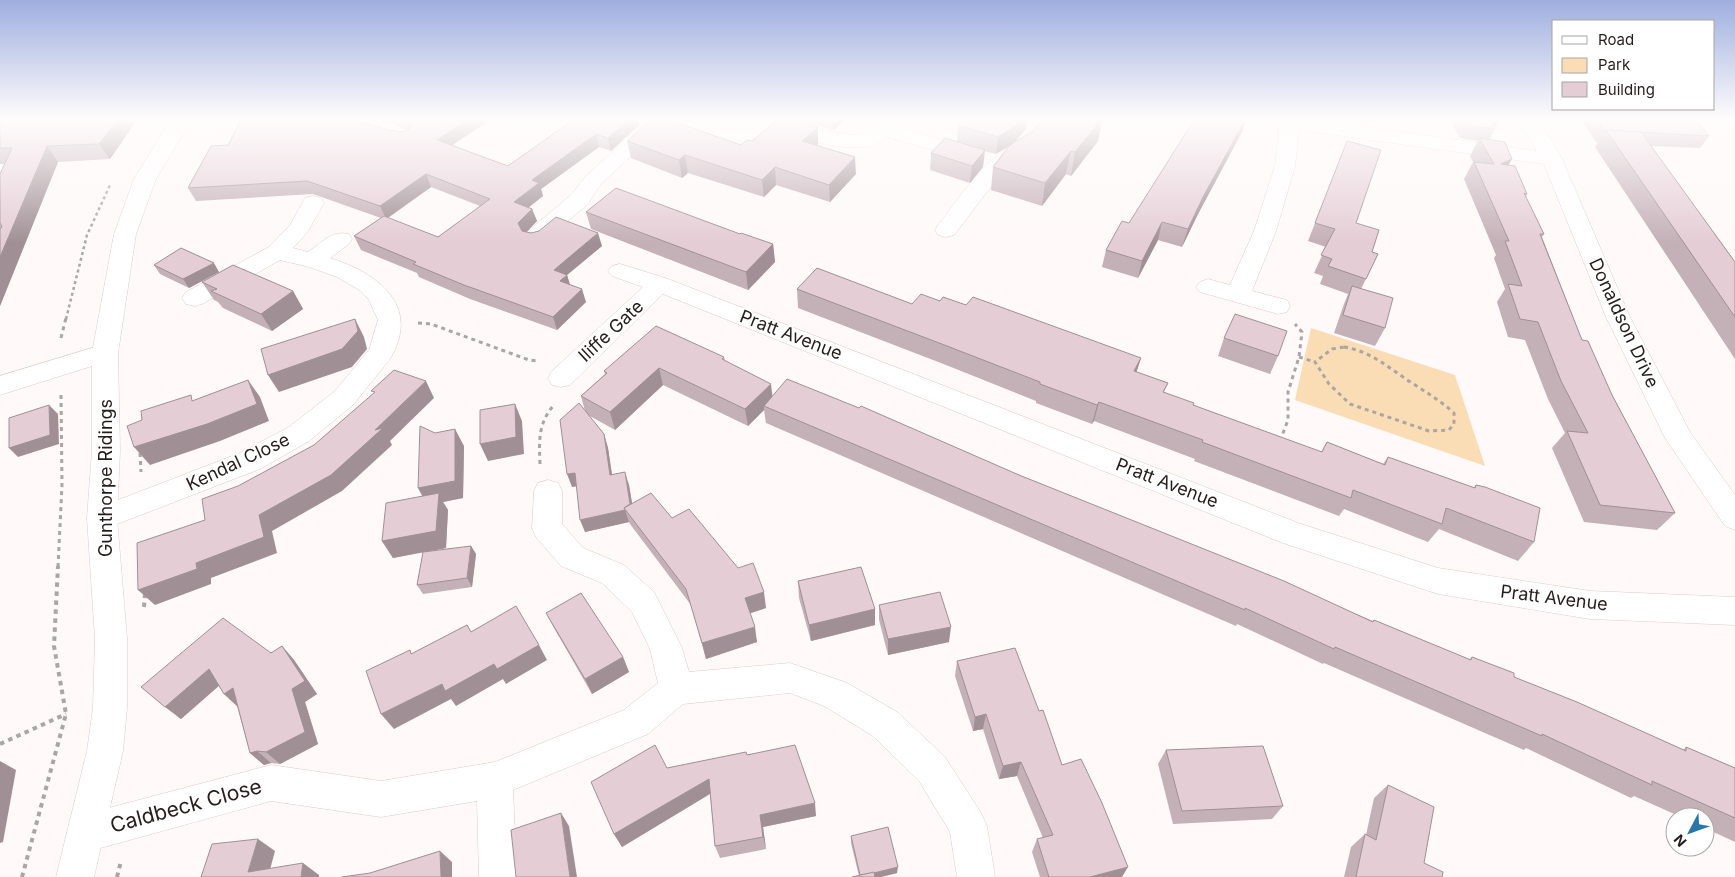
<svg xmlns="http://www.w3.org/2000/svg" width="1735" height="877" viewBox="0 0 1735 877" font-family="Inter,sans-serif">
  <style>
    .green { fill: #faddb5 }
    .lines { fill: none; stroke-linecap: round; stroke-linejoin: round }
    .minor-casing { stroke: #e2cac9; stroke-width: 1 }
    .tertiary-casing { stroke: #e2cac9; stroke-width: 1 }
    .path-far2 { stroke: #aca5a5; stroke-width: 2.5; stroke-dasharray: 3 3; stroke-linecap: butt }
    .path-far1 { stroke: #aca5a5; stroke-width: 3; stroke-dasharray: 4 4; stroke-linecap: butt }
    .path { stroke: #aca5a5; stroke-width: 4; stroke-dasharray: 4.5 4.5; stroke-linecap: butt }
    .minor { fill: #fff; fill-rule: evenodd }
    .tertiary { fill: #fff; fill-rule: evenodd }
    .wall { fill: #c4b0b7; fill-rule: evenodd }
    .shaded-wall { fill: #a09095 }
    .building { fill: #e4cdd5; stroke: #a09095 }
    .labels { text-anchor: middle; stroke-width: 4; stroke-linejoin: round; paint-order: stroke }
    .street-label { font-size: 18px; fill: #261e1d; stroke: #fff }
    .near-street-label { font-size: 21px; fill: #261e1d; stroke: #fff }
  </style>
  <rect width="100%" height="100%" fill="#fff9f9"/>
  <path class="green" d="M1311,328l144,47 30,91 -190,-66z"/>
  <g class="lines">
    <defs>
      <g id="minor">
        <path d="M283,120l3,4 -3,4 -7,2 -46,1 -7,-2 -3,-4 6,-5z"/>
        <path d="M390,120h24c-7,10 -22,17 -34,14l-3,-4 3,-4z"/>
        <path d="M647,120h22l-68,64 -13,20 -45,38 -8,2 -8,-2 -3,-5 3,-5 45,-38 14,-18z"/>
        <path d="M760,120h31l36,11 26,4 15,-2 13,-13h21l-5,7 85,25 3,4 -3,4 -7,2 -88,-25c-27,26 -93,-3 -124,-13z"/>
        <path d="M1280,120h33l224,31 -18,-31h20l23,39 68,158 60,115 45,63v35l-10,-4 -60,-88 -59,-121 -62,-153 -245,-34 -4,36 -19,65 -24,60 35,9 3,6 -3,6 -9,2 -78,-22 -4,-5 4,-5 8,-3 22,6 24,-54 21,-65z"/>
        <path d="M1023,142l7,2 3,4 -3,4 -24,15 -52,68 -8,2 -8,-2 -3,-5 3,-5c22,-27 50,-74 85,-83z"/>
        <path d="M313,196l8,2 3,5 -17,30 -14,15 15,4c13,-9 24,-22 41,-18l3,5 -3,5 -19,14c47,15 92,47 60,101l-37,46 -44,36 -49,28 -148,57 -10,4 -10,-4 -5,-8 5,-8 148,-57 49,-26 46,-36 34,-41 9,-30 -9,-20 -8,-9 -24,-14 -28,-10 -29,-7 -78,44 -8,2 -8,-2 -4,-6 4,-6 83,-45 21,-22 15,-27z"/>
        <path d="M620,264l48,15 633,245 137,44 152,23 145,6v28l-145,-6 -152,-25 -155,-51 -620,-249 -93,91 -9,2 -9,-2 -4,-7 4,-7 91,-84 -31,-11 -4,-5 4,-5z"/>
        <path d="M105,344l9,3 4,6 -4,6 -114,36v-19z"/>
        <path d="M548,480l10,3 4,8v33l21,24 41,17 30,27 28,56 7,24 101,-9 57,20 50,29 48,45 36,56 6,13 8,51h-38l-7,-45 -31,-51 -46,-45 -49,-30 -34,-13 -107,11 -35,30 -135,56 4,87h-38l-2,-76 -96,16 -110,-16 -185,51 -13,-6 -6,-13 6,-13 13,-6 185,-49 110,16 114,-19 129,-52 34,-27 -8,-34 -18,-37 -30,-29 -41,-17 -25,-29 -4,-9 2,-37 4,-8z"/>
      </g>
      <path id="tertiary" d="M171,120h20l-35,59 -20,55 -18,119 2,98 -3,67 10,121v69l-4,43 -29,126h-38l31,-126 6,-43 2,-69 -8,-121 5,-67v-98l22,-119 20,-55z"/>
    </defs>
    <use href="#minor" class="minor-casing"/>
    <use href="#tertiary" class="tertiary-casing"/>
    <path class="path-far2" d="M66,319l21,-84 24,-52"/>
    <g class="path-far1">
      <path d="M418,323l13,1 98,36 9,1"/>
      <path d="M61,338l5,-20"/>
      <path d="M1344,347c27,4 46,22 68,36 15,10 29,18 42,30v11l-5,6 -20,1 -79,-27 -21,-20 -14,-22 17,-13z"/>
      <path d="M1299,357l16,5"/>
      <path d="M1280,441l8,-21v-28l11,-35 3,-25 -7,-8"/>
      <path d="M140,453l1,19"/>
      <path d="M540,464c-1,-23 -2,-41 14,-59"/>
      <path d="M58,567l4,-82 -1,-90"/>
    </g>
    <g class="path">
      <path d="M144,607l1,-14"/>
      <path d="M0,744l66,-30"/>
      <path d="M22,877l44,-163 -12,-68 4,-80"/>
      <path d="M117,877l4,-16"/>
    </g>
    <use href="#minor" class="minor"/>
    <use href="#tertiary" class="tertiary"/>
  </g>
  <g class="wall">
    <path d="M137,120l-27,39 -52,3 -58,144v-132l4,-10h-4v-42z"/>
    <path d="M374,120h116l-38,25 56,21 65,-46 66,5 -28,26 -12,-4 -58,42 2,7 -14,11 3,2 5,12 -10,11 75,14 -35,29 3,10 16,17 -29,28 -87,-31 -51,-22 -2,-4 -56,-23 -7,-14 27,-18 -68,-24 -117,7 -8,-13 201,-58 13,2 7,-1 -16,-7zM431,187l49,19 -42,31 -50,-19z"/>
    <path d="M798,120h47l-11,10z"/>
    <path d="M1042,120h60l-4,21 -27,35 -5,-2 -24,32 -51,-16 2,-23 17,-22 -14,9 -12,-3 -1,16 -13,16 -40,-13 1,-17 26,-11 1,-17 68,4 -13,14 20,-12z"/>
    <path d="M1194,120h52l-4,12 -44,82 -16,33 -24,-7 -20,38 -36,-11 4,-17 23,-27z"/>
    <path d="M1350,120h26l-1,2z"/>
    <path d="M1450,120h47l1,2 -3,5v2l-6,11 20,25 18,29 -1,3 18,37 -2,3 40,103 30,55 63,118 -18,17 -73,-8 -32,-74 13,-15 -17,-34 -23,-59 -17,-3 -11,-35 8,-13 -11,-31 2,-3 -32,-76 9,-17 -3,-6 8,-15 -18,-3z"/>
    <path d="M1581,120h115l13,16 -9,12 -49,-2 84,116v97l-140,-212 3,-5h-2z"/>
    <path d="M818,127v17l-1,1 39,29 -26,28 -54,-17 -12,12 -76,-24 -6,5 -51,-20 -4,-17 114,4 11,-4z"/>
    <path d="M1347,141l9,82 16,29 6,2 -17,35 24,39 -10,18 -41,-13 10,-29 4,-10 -28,-10 3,-8 -9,-3 12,-26 -18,-6z"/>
    <path d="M586,212l154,22 33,10 2,18 -27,28 -157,-61z"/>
    <path d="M154,265l65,7 -30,16 -29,-14z"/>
    <path d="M202,282l91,9 10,18 -31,22 -49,-23 -5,-6 -4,-2z"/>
    <path d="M797,289l115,15 28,-3 26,4 175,53 -5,14 32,11 -4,9 29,13 128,47 6,-10 56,22 5,-7 85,31 3,-3 58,57 -16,19 -79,-32 -11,13 -84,-33 -5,7 -145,-55 1,-2 -101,-38 -2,3 -56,-21v-2l-90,-36 -148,-57z"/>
    <path d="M1224,338l54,18 -8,18 -52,-18z"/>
    <path d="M724,357l1,4 47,35 247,79 354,146 1,-1 95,40 3,-3 42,20 169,73 3,-3 49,21v74l-30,-14v-11h-24l-47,-21 -3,2 -105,-50 -2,2 -200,-87 -1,1 -86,-40 -1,2 -470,-203 -2,-13 -16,16 -85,-41 -48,45 -27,-15 16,19 4,14 4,27 17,10 3,18 40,15 94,90 -16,5 7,29 -51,17 -15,-54 -61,-81 -1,-2 -44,10 -9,-46 -4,1 13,-76 -4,-15 24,-22 -1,-3z"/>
    <path d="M464,446l-1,52 -20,4 5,8 -2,38 -20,4 45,-6 5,8 -4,33 -49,7 -6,-9 6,-33 -30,6 -11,-17 40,-45z"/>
    <path d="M798,581l77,28v16l-64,16 -12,-43z"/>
    <path d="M879,605l70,37 -61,13 -9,-35z"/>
    <path d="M546,613l77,44 6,15 -37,22 -38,-66z"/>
    <path d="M282,646l12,14 23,34 -12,8 13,42 -38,20 -9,-1 -7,2 -14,-12 -13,-47 -13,-12 -5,-8 -38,33 -40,-32 130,-34z"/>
    <path d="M957,661l82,50 23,54 60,112h-82l-8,-25 5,-13 6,-1 -26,-62 -18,3 -16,-50 -10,2 -18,-55z"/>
    <path d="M1166,750l117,56 -11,13 -99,5 -15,-60z"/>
    <path d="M747,755l69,61 -53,11 3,22 -46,9 -5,-12 -5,-52 -88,53 -8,-13 53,-66z"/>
    <path d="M1388,785l36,78 18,14h-98l7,-30 14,-13 1,1 8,-37z"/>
    <path d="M851,836l46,37 -16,4h-29l7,-1 -8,-33z"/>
  </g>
  <g class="shaded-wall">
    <path d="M117,120h20l-27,39 -11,-15z"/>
    <path d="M467,120h23l-48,32 -5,-12z"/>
    <path d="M628,120h10l1,5 -28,26 -3,-13z"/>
    <path d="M833,120h12l-11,10z"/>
    <path d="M1020,120h7l-1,9 -13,15 -17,10 2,-17z"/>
    <path d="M1101,120h1l-4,21 -27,35 4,-24z"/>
    <path d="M1245,120h1l-4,12 -44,82 -16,33 6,-18 15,-32z"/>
    <path d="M818,127v17l-15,14 -1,-17z"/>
    <path d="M596,134l3,13 -58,42 2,7 -24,19 -5,-13 18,-22z"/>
    <path d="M47,146l11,16 -58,144v-49z"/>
    <path d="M985,150l-2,17 -13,16 2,-17z"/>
    <path d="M1071,151l-5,23 -24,32 3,-23z"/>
    <path d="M685,155l3,18 -6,5 -3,-18z"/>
    <path d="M855,157l1,17 -26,28 -1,-17z"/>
    <path d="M1512,159l-10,17 -1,-12z"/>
    <path d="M775,167l1,18 -12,12 -2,-17z"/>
    <path d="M426,174l5,13 -45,32 -6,-13z"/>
    <path d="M532,209l5,12 -15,15 -4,-13z"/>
    <path d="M1162,222l-4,18 -20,38 4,-17z"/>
    <path d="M598,233l4,13 -35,29 4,13 -7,6 -10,-24z"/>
    <path d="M773,244l2,18 -27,28 -2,-18z"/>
    <path d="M214,263l5,9 -30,16 -6,-9z"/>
    <path d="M582,289l4,13 -29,28 -4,-13z"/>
    <path d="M293,291l10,18 -31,22 -11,-17z"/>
    <path d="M355,319l9,18 3,12 -15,18 -73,25 -11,-17z"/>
    <path d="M1141,358l-6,19 -1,-6z"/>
    <path d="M659,368l4,17 -48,45 -5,-18z"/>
    <path d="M248,380l12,17 9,24 -49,20 -70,24 -16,-18z"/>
    <path d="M426,381l8,17 -44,43 2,4 -50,46 -70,40 5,22 -66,25v6l-56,21 -17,-15 58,-27 63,-48 116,-85z"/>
    <path d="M771,384l2,17 -9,5v4l-16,16 -3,-17z"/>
    <path d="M1099,402l-5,19 -2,3 5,-19z"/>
    <path d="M515,404l7,17 2,33 -36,7 -8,-17z"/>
    <path d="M49,405l9,9 1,30 -41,13 -9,-9z"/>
    <path d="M455,429l9,17 -1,52 -20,4 5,8 -2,38 -53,10 -11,-17 45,-36 -9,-17z"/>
    <path d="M604,434l4,14 6,40 -4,-13z"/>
    <path d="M625,472l4,13 6,36 -4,-13z"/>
    <path d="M575,473l4,13 -7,1 -5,-13z"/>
    <path d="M625,510l4,12 -44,10 -5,-12z"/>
    <path d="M471,546l5,8 -4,33 -5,-9z"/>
    <path d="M764,592l2,16 -18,6 -3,-16z"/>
    <path d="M875,609v16l-64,16 -2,-16z"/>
    <path d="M755,627l2,15 -51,17 -4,-16z"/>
    <path d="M951,627l-2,15 -61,13v-16z"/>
    <path d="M539,645l8,15 -41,24 -3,-5 -47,27 -5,-7 -57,30 -13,-15 61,-30 52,-20z"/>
    <path d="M282,646l12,14 23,34 -12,8 13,42 -38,20 -14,-12 26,-63z"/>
    <path d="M623,657l6,15 -37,22 -7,-15z"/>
    <path d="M209,669l14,13 -42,37 -16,-12z"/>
    <path d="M233,688l5,19 -14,-13z"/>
    <path d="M986,714l-3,15 -10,2 2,-14z"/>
    <path d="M257,751l14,12 -7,2 -14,-12z"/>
    <path d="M0,761l16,9 -13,72 -3,1z"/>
    <path d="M1021,762l-4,14 -18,3 4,-13z"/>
    <path d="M709,779l4,13 -91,55 -8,-13z"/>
    <path d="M815,803l1,13 -53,11 3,22 -3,-12 -3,-22z"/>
    <path d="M561,813l8,13 8,51h-7z"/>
    <path d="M258,839l17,12 -7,26 -20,-5z"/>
    <path d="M440,851l12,11v15h-11z"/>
    <path d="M303,863l16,12v2h-18z"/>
    <path d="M898,867l-1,6 -16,4h-21z"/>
    <path d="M1128,867l-6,10h-32z"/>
  </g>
  <g class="building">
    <path d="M6,120h111l-18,24 -52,2 -47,111v-28l2,-2 -2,-4v-49l12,-26h-12v-26z"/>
    <path d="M241,120h109l9,1 30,9 13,2 7,-2 4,-5 -4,-5h58l-30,20 71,26 65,-46h55l-20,18 -12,-4 -64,46 7,3 -25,19 18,7 -14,14 4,8 9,2 8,-2 17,-14 42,16 -44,37 13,5 -7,6 22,8 -29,28 -89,-32 -51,-21 3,-2 -62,-26 30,-20 54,21 52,-38 -64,-25 -46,32 -73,-25 -119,7 23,-42 17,-1z"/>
    <path d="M650,120h19l72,25 6,-5 5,1 25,-21h19l22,7 -16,14 53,16 -26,28 -54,-18 -13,13 -77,-25 -6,5 -52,-19z"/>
    <path d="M963,120h57l-5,6 -17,11 -40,-12z"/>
    <path d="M1042,120h59l-26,32 -4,-1 -26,32 -52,-16 17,-22 23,-14z"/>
    <path d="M1194,120h51l-42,77 -15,32 -26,-7 -20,39 -36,-11 16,-29 7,2z"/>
    <path d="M1464,120h33l1,2 -6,-1 3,8 -28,-4z"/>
    <path d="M1598,120h98l13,16 -105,-6z"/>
    <path d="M1606,130l35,2 94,130v55z"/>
    <path d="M945,138l40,12 -13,16 -41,-13z"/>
    <path d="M1479,138l26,4 7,17 -11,5 14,2 12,28 -3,-1 20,41h-4l42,106 6,1 24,54 63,118 -75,-8 -33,-74 21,2 -27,-52 -23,-59 -18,-3 -12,-35 14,2 -17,-45h4l-35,-79 20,2z"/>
    <path d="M1347,141l34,9 -25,73 23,7 -7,22 6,2 -12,25 -38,-13 4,-7 -11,-4 14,-26 -20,-6z"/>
    <path d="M616,188l124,46 1,-1 32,11 -27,28 -160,-60z"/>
    <path d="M181,248l33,15 -31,16 -29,-14z"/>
    <path d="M233,265l60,26 -32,23 -50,-23 6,-2 -15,-7z"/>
    <path d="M817,268l95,36 9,-10 19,7 3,-4 23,8 7,-8 168,61 -7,13 34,12 -5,9 31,11 -1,2 129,47 5,-10 58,23 3,-8 87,31 1,-3 9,2 55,21 -6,34 -88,-34 -4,16 -89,-34 -2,8 -149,-56 1,-2 -104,-38 -2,3 -57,-21v-2l-93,-36 -150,-57z"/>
    <path d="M1352,286l41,12 -8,30 -42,-13z"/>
    <path d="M1235,314l52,17 -9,25 -54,-18z"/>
    <path d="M355,319l3,12 -16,18 -74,26 -7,-26z"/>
    <path d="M656,326l68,31 -2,2 49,25 -26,25 -86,-41 -49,44 -29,-16 26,-23 -3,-2z"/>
    <path d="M394,370l32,11 -51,49 8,-2 -52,47 -72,40 5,22 -68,26 1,6 -59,21 -1,-47 68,-23 -3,-21 36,-13 76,-41 61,-53 -4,-1z"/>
    <path d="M787,379l72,29 2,-2 158,69 265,106 89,41 1,-2 97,40 1,-3 42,16v4l63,25 109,49v-4l49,21v50l-83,-37v4l-110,-51v2l-207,-89 -1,2 -89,-41v2l-481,-204z"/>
    <path d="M248,380l9,24 -50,20 -73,23 -7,-21 15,-6 -1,-9 50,-16 1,6z"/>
    <path d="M579,403l25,31 6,41 15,-3 5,32 -6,4 1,2 -45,10 -5,-47 -8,1 -7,-54z"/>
    <path d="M515,404l1,33 -36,7v-34z"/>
    <path d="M49,405l1,30 -41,13v-30z"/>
    <path d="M420,426l15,7 20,-4v52l-37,7z"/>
    <path d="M439,493l-3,38 -54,10 4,-38z"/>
    <path d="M651,493l21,25 17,-9 49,59 15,-5 11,29 -19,6 10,29 -53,16 -16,-54 -62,-81z"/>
    <path d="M471,546l-4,32 -50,7 6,-33z"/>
    <path d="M861,567l14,42 -66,16 -11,-44z"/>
    <path d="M940,592l11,35 -63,12 -9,-34z"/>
    <path d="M581,593l42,64 -38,22 -39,-66z"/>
    <path d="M516,606l23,39 -42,24 -3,-5 -49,27 -3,-7 -61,30 -15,-43 44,-21 1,4 56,-29 4,7z"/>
    <path d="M223,618l48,35 11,-7 23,35 -13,8 13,43 -39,20 -9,-1 -7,2 -17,-65 -9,6 -15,-25 -44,38 -24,-20z"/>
    <path d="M1015,648l24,63 4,-1 19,55 19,-6 21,44 26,64 -38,10h-41l-12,-38 16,-4 -32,-73 -18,4 -17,-52 -11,3 -18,-56z"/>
    <path d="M655,745l12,23 79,-16 1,3 48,-10 20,58 -55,12 3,22 -48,9 -6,-67 -95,55 -23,-52z"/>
    <path d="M1263,746l20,60 -101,5 -16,-61z"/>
    <path d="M1388,785l46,22 -10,56 19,9 -1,5h-86l9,-43 11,6z"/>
    <path d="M561,813l9,64h-54l-5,-47z"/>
    <path d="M888,827l10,40 -24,6 -14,2 -9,-39z"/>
    <path d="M258,839l-10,33 55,-9 -2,14h-100l11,-33z"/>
    <path d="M440,851l1,26h-99l28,-4z"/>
    <path d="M874,872l1,5h-23z"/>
  </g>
  <linearGradient id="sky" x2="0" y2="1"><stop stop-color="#9eaedf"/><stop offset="0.49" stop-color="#fffcfc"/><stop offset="1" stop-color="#fffcfc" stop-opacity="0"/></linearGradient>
  <rect width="1735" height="243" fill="url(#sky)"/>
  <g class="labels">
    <g class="street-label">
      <text transform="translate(1624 323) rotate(65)" y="6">Donaldson Drive</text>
      <text transform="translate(611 331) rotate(-43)" y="6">Iliffe Gate</text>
      <text transform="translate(791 335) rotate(21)" y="6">Pratt Avenue</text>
      <text transform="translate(238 462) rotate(-25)" y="6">Kendal Close</text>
      <text transform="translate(106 478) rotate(-90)" y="6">Gunthorpe Ridings</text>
      <text transform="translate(1167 483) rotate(21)" y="6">Pratt Avenue</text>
      <text transform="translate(1554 598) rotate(7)" y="6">Pratt Avenue</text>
    </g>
    <g class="near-street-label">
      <text transform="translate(186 806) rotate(-15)" y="7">Caldbeck Close</text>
    </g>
  </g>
  <rect x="1552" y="20" width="162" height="90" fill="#ffffff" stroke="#a8a5a5"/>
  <rect x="1562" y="36" width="25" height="8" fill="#ffffff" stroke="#a8a5a5"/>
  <text x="1598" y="45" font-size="15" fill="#261e1d">Road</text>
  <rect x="1562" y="58" width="25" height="15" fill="#faddb5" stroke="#a8a5a5"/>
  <text x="1598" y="70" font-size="15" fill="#261e1d">Park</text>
  <rect x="1562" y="82" width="25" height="15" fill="#e4cdd5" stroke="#a8a5a5"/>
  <text x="1598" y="95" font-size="15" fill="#261e1d">Building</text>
  <g transform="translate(1690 832) rotate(229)"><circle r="24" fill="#ffffff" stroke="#a8a5a5"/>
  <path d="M0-4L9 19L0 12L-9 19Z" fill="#2976a9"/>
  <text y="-8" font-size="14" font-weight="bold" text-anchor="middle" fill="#261e1d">N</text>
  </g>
</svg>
